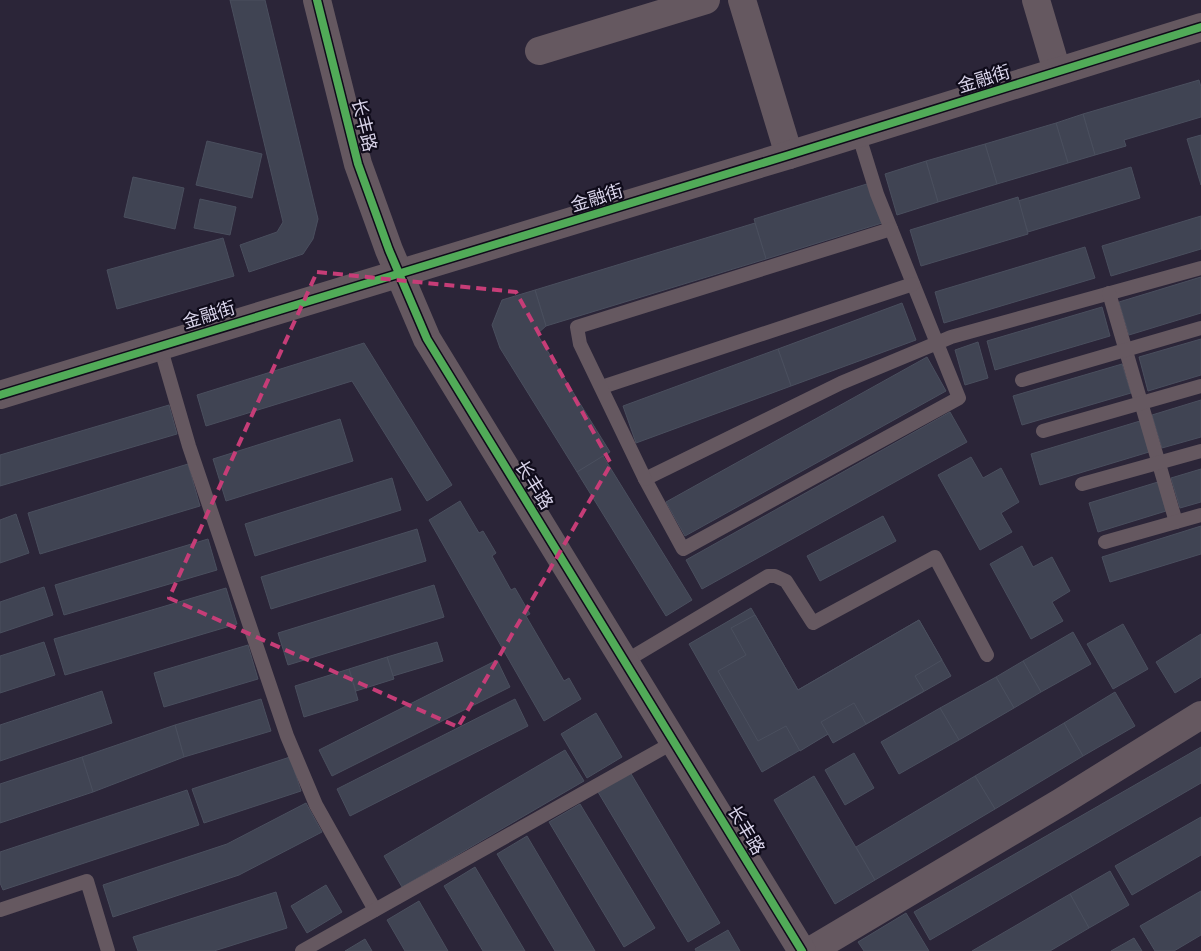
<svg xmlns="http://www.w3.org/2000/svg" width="1201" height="951" viewBox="0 0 1201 951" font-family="'Source Sans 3','Noto Sans SC',sans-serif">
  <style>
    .building { fill: #404453; stroke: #4a4f5e }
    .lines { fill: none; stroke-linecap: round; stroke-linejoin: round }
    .service { stroke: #655860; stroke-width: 14 }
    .minor { stroke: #655860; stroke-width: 28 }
    .tertiary { stroke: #655860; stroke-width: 28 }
    .cycleway-casing { stroke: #0f0b1a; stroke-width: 11 }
    .cycleway { stroke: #51ab58; stroke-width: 8 }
    .marked { fill: none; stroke: #c63d77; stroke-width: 4; stroke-dasharray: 10 6; stroke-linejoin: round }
    .labels { text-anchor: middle; stroke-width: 4.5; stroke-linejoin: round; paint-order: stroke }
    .street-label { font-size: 18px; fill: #d8d3e9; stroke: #0f0b1a }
  </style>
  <rect width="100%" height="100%" fill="#2b2538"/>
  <g class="building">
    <path d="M230,0h35l53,219 -5,20 -10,15 -54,18 -9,-27 37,-13 6,-10z"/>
    <path d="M1199,80l2,7v30l-77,23 2,6 -31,9 -12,-41z"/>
    <path d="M1083,114l12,41 -27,8 -12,-40z"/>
    <path d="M1056,123l12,40 -71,21 -12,-40z"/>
    <path d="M1201,135v50l-14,-46z"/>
    <path d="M207,141l55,13 -10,44 -56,-13z"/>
    <path d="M985,144l12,40 -59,18 -12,-41z"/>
    <path d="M926,161l12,41 -41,13 -12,-41z"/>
    <path d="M1131,167l9,31 -112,34 -10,-31z"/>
    <path d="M133,177l51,11 -9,41 -51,-12z"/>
    <path d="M870,183l12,40 -116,36 -12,-40z"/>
    <path d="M1018,197l10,37 -107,32 -11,-36z"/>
    <path d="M200,199l36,8 -6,28 -36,-7z"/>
    <path d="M1201,216v33l-90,27 -9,-30z"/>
    <path d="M755,223l11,36 -220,67 -11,-36z"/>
    <path d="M223,238l11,38 -117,33 -10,-39z"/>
    <path d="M1085,247l10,31 -151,45 -9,-31z"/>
    <path d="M1201,277v36l-72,22 -10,-33z"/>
    <path d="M535,290l11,36 -9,8 73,118 -33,20 -77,-124 -8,-23 10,-25z"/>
    <path d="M902,303l14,37 -125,46 -13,-37z"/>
    <path d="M1102,307l8,29 -115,34 -8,-29z"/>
    <path d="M1201,339v36l-53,16 -9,-34z"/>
    <path d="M978,342l10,36 -23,7 -10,-35z"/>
    <path d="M364,343l88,142 -25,16 -75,-120 -146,45 -9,-31z"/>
    <path d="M778,349l13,37 -155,57 -13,-37z"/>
    <path d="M927,357l19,34 -261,145 -19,-34z"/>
    <path d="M1122,364l9,29 -109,32 -9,-29z"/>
    <path d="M1201,400v37l-39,11 -10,-33z"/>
    <path d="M169,405l8,29 -177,52v-31z"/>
    <path d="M950,412l17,30 -265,147 -16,-29z"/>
    <path d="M340,419l13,42 -127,40 -13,-42z"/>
    <path d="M1140,421l9,31 -109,33 -9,-31z"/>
    <path d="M603,456l89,144 -26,16 -89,-144z"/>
    <path d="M971,457l12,21 18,-10 18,34 -18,11 11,19 -32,18 -42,-75z"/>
    <path d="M188,464l12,42 -160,48 -12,-41z"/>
    <path d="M1201,469v33l-21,6 -9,-30z"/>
    <path d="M392,478l9,32 -146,46 -10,-32z"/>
    <path d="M1158,482l8,29 -68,21 -9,-29z"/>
    <path d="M460,501l19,32 4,-2 13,22 -4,3 19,34 4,-2 15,26 -4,2 38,65 5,-3 12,21 -37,22 -115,-201z"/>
    <path d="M16,514l13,39 -29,10v-43z"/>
    <path d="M883,516l13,25 -76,40 -13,-25z"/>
    <path d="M1201,526v28l-91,28 -8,-25z"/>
    <path d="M417,529l9,32 -155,48 -10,-32z"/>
    <path d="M208,539l9,31 -153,45 -9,-30z"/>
    <path d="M1022,546l11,21 19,-10 18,34 -18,11 11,19 -32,18 -41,-75z"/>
    <path d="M434,585l10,32 -156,48 -10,-32z"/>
    <path d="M44,587l9,28 -53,18v-31z"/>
    <path d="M226,588l11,36 -172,51 -11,-36z"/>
    <path d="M751,608l47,82 121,-70 32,56 -118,67 -5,-9 -66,38 -73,-128z"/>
    <path d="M755,615l43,75 121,-70 23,40 -27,16 9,15 -58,33 -12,-21 -33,19 7,12 -28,17 -14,-25 -28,15 -40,-70 28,-16 -15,-27z"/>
    <path d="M1123,624l25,45 -35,20 -26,-45z"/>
    <path d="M1073,632l18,32 -50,28 -18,-31z"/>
    <path d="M1201,634v43l-26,16 -19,-31z"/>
    <path d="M44,642l11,33 -55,18v-37z"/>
    <path d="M437,642l6,19 -50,15 -6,-19z"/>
    <path d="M248,645l10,34 -94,28 -10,-34z"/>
    <path d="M387,657l7,22 -38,12 -7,-22z"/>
    <path d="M497,660l13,27 -178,89 -13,-26z"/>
    <path d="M1023,661l18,31 -27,16 -18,-31z"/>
    <path d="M349,669l9,31 -54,17 -9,-31z"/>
    <path d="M996,677l18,31 -55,32 -19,-32z"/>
    <path d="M102,691l10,32 -112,38v-36z"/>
    <path d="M1115,692l20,34 -52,30 -19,-33z"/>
    <path d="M261,699l10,32 -87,26 -9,-32z"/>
    <path d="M515,699l13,27 -178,90 -13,-27z"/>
    <path d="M940,708l19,32 -60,34 -18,-32z"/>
    <path d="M596,713l26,44 -35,21 -26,-44z"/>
    <path d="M1064,723l19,33 -88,53 -20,-33z"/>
    <path d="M175,725l9,32 -91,35 -11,-35z"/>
    <path d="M1201,747v36l-271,157 -16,-28z"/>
    <path d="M565,750l19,31 -182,106 -18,-31z"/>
    <path d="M854,753l20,35 -29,17 -20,-35z"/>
    <path d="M82,757l11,35 -93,31v-39z"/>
    <path d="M290,757l11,34 -97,32 -12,-34z"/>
    <path d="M630,772l90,151 -32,19 -90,-150z"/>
    <path d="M814,776l61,104 -40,24 -61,-104z"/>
    <path d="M975,776l20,33 -120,71 -19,-33z"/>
    <path d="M187,790l12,35 -196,65 -3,-7v-31z"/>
    <path d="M306,803l16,29 -83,43 -126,42 -10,-32 124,-41z"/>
    <path d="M580,804l75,124 -31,19 -75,-125z"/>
    <path d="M1201,817v38l-69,40 -17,-29z"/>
    <path d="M527,836l68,115h-40l-58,-97z"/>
    <path d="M475,867l50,84h-42l-39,-65z"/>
    <path d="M1110,871l19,34 -40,23 -19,-34z"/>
    <path d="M326,885l16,27 -35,21 -16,-27z"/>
    <path d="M1201,891v44l-27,16h-19l-15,-25z"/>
    <path d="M276,892l11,36 -73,23h-76l-5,-14z"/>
    <path d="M1070,894l19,34 -39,23h-78z"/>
    <path d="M419,901l29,50h-43l-18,-31z"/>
    <path d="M906,913l23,38h-65l-6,-9z"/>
    <path d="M728,930l12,21h-44l-1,-2z"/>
    <path d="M1134,938l8,13h-31z"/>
    <path d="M365,939l7,12h-27z"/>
  </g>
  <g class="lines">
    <g class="service">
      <path d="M858,133l19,61 82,204 -276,151 -38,-70 196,-96 96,-40 14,-6 250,-69"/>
      <path d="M1109,293l67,229"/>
      <path d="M160,346l29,100 98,290 29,69 59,105"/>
      <path d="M1022,380l179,-52"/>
      <path d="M602,387l311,-103"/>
      <path d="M1043,431l158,-45"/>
      <path d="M645,479l-65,-135 -3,-17 314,-98"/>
      <path d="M1082,484l119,-33"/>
      <path d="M1105,542l96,-27"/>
      <path d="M624,662l144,-86h7l11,5 27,42 122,-66 52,98"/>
      <path d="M0,910l87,-29 21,70"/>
      <path d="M302,951l372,-209"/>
    </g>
    <g class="minor">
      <path d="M742,0l47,155"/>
      <path d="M1036,0l21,71"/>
      <path d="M539,51l167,-51"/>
      <path d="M810,951l251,-149 140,-87"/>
    </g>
    <g class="tertiary">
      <path d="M317,0l41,164 31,86 38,89 375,612"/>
      <path d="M0,395l789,-240 412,-128"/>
    </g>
    <defs>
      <g id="cycleway">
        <path d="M317,0l41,164 31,86 38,89 375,612"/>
        <path d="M0,395l789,-240 412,-128"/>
      </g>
    </defs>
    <use href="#cycleway" class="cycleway-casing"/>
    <use href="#cycleway" class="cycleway"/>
  </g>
  <path class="marked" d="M317,272l199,20 95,172 -153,263 -289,-129z"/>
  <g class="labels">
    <g class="street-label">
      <text transform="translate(984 79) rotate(-17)" y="6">金融街</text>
      <text transform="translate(364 125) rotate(76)" y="6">长丰路</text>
      <text transform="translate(597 198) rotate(-17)" y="6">金融街</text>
      <text transform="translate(209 315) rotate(-17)" y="6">金融街</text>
      <text transform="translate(534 485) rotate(58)" y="6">长丰路</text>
      <text transform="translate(746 830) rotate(59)" y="6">长丰路</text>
    </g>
  </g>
</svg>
